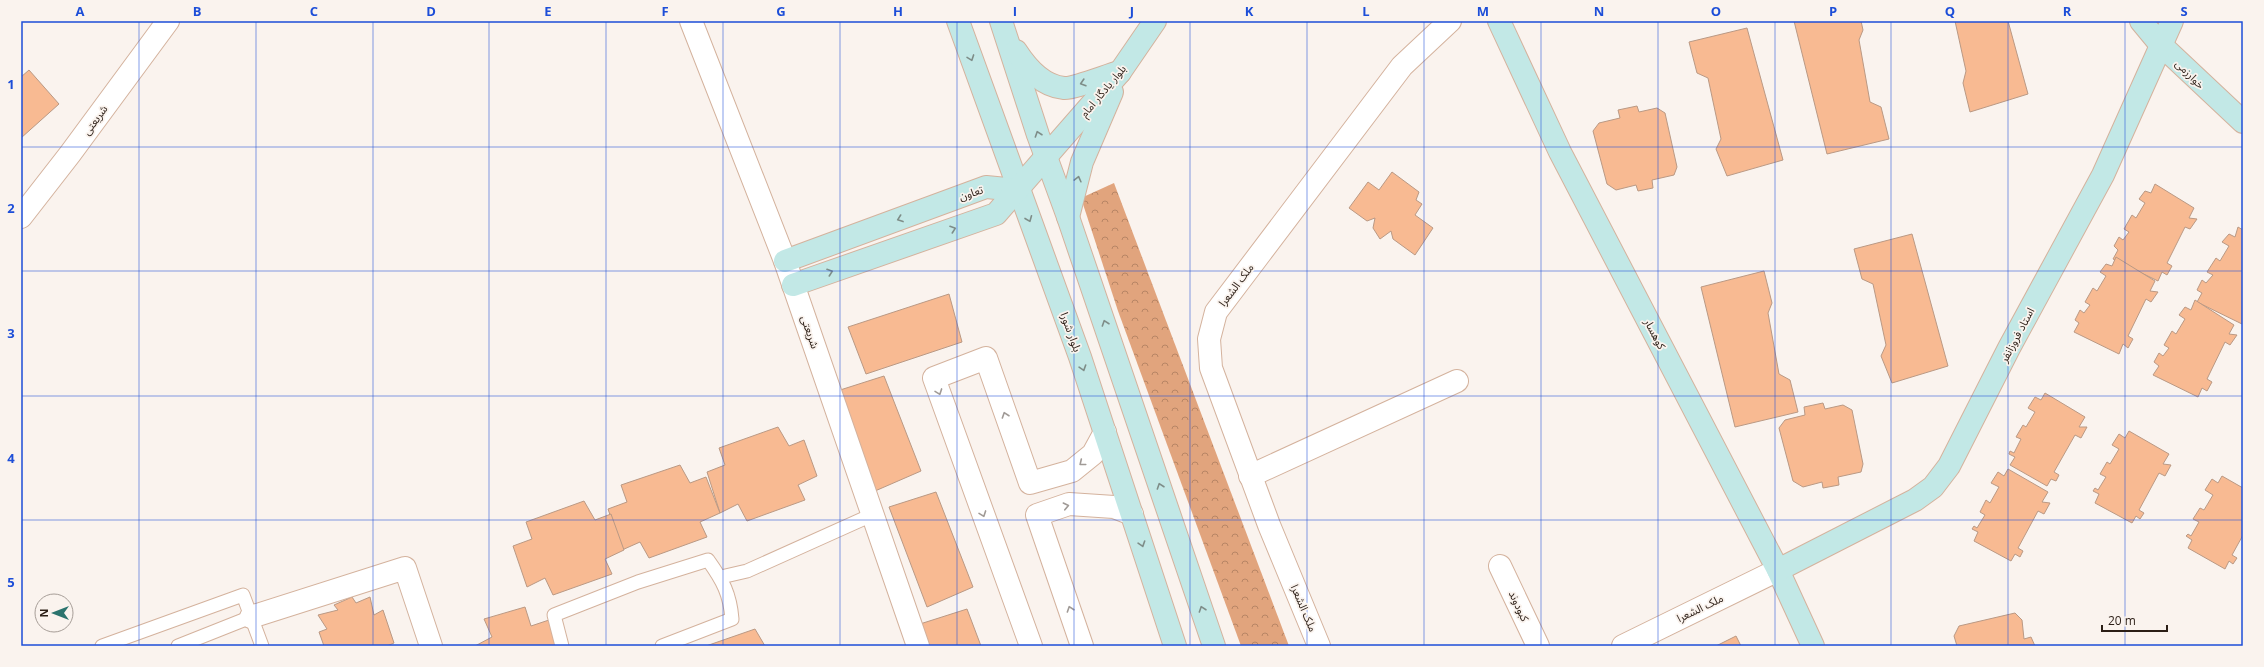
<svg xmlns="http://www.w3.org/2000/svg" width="2264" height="667" viewBox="0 0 2264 667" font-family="'Open Sans','Noto Sans Arabic',sans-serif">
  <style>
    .forest { fill: url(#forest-crowns) }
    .building { fill: #f8ba92; stroke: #ba9984 }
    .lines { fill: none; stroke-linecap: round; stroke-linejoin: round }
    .lane-casing { stroke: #d4b29d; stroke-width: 15 }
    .street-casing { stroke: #d4b29d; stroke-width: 24 }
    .secondary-casing { stroke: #d4b29d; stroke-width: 24 }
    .lane { stroke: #fff; stroke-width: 13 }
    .street { stroke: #fff; stroke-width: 22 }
    .secondary { stroke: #c2e8e6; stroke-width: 22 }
    .oneway { stroke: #7e8d88 }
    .oneway2 { stroke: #a09a96 }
    .grid { fill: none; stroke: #1d4ed8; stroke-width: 1; stroke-opacity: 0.55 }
    .labels { text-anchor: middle; stroke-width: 3.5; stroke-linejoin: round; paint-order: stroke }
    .street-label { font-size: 11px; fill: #2b1e16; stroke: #faf3ee }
    .neatline { fill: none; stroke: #1d4ed8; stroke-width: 1.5 }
    .grid-label { font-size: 13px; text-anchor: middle; font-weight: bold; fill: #1d4ed8 }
  </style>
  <defs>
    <pattern id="forest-crowns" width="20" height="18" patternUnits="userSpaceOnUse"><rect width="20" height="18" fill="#e1a47d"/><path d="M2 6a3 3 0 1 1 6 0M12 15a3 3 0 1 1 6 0" fill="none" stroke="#b78565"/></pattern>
  </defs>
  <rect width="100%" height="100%" fill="#faf3ee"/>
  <path class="forest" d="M1114,183l175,463h-48l-123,-335 -37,-113z"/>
  <g class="building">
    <path d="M1794,21h67l2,9 -4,10 11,62 11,5 8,32 -62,15z"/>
    <path d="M1955,21h53l20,73 -58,18 -7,-29 3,-12z"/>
    <path d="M1747,28l36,132 -56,16 -11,-27 5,-10 -13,-61 -11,-5 -8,-31z"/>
    <path d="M29,70l30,34 -38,34v-61z"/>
    <path d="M1637,106l2,6 18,-4 8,5 12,54 -3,8 -22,5 1,8 -15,3 -2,-6 -20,5 -9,-6 -14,-53 6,-8 21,-5 -2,-8z"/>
    <path d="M1392,172l27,20 -3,8 6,4 -7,11 18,13 -18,27 -22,-16 -2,-8 -11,8 -7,-11 2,-10 -8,3 -18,-13 19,-26 11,8z"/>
    <path d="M2155,184l39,24 -5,10 8,1 -7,10 -5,-2 -18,36 5,3 -5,9 -5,-3 -4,9 -45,-22 5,-9 -4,-4 5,-9 4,3 6,-8 -5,-3 8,-14 4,3 9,-15 -6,-4 6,-8 6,2z"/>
    <path d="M2238,227l5,3 -1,94 -45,-22 5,-9 -5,-3 5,-10 4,3 7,-8 -6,-3 9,-14 4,3 9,-15 -7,-4 7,-8 6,3z"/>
    <path d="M1912,234l36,132 -56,17 -11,-27 5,-11 -13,-61 -11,-5 -8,-30z"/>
    <path d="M2116,257l39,24 -5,10 8,1 -7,10 -5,-3 -18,37 5,3 -5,9 -5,-4 -4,10 -45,-22 5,-9 -4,-3 5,-10 4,3 6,-8 -5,-3 8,-14 4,3 9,-15 -6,-4 6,-8 6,2z"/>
    <path d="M1764,271l8,32 -4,10 11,61 11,6 8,32 -63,15 -34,-140z"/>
    <path d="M949,294l13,48 -96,32 -18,-47z"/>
    <path d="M2195,300l39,25 -5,9 8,1 -7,10 -5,-3 -18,37 5,3 -5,9 -5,-3 -4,9 -45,-22 6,-9 -5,-4 5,-9 4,3 6,-8 -5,-3 8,-14 4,3 9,-15 -6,-4 6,-8 6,3z"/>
    <path d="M884,376l37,95 -46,20 -38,-100z"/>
    <path d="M2045,393l40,24 -6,10h8l-6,11 -6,-3 -21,37 5,3 -3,6 -5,-2 -4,7 -37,-21 5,-8 -6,-3 1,-3 4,2 7,-14 -5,-2 7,-12 3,2 9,-15 -7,-4 7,-11 6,3z"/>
    <path d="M1823,403l2,6 18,-4 9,5 11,54 -2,8 -23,5 1,8 -16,3 -1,-6 -19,5 -10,-6 -14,-53 6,-8 20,-5 -1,-8z"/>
    <path d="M778,427l11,19 15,-6 13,36 -19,9 7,15 -58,21 -9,-17 -18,9 -13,-41 18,-7 -6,-17z"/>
    <path d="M2129,431l40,23 -6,10 8,1 -6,11 -6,-3 -20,37 5,3 -4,6 -4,-3 -4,7 -37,-20 4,-9 -6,-3 2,-3 3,2 8,-13 -6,-3 7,-12 3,2 9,-15 -7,-4 7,-11 6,4z"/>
    <path d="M680,465l10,18 16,-6 14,36 -20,9 7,15 -58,21 -9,-16 -18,8 -14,-41 19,-7 -6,-17z"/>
    <path d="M2008,469l40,23 -6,10 8,1 -6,11 -6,-3 -20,37 5,3 -3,6 -5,-3 -4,7 -37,-20 4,-9 -6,-3 2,-3 3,2 8,-13 -5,-3 6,-12 4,3 9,-16 -8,-4 7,-11 6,4z"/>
    <path d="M2222,476l21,12v47l-11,20 5,3 -4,6 -4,-3 -4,8 -37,-21 4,-8 -6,-4 2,-2 3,2 8,-14 -6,-3 7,-11 4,2 9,-15 -8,-5 7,-11 6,4z"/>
    <path d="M936,492l37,95 -46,20 -38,-100z"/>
    <path d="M584,501l11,19 16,-6 13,36 -19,9 7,15 -59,21 -8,-17 -18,9 -14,-41 19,-7 -6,-17z"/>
    <path d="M352,597l4,6 14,-6 4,18 9,-5 11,33 -7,3h-63l-5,-14 8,-3 -9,-14 20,-5 -4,-5z"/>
    <path d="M525,607l6,19 18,-6 8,26h-82l17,-9 -8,-18z"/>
    <path d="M967,609l14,37h-53l-8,-22z"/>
    <path d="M2015,613l7,7 2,19 7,-2 4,9h-78l-3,-10 5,-10z"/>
    <path d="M755,629l10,17h-59z"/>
    <path d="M1736,636l5,10h-25z"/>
  </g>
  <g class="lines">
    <defs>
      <g id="lane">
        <path d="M721,577l26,-6 127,-57"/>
        <path d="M102,646l141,-51 19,51"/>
        <path d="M178,646l73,-29"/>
        <path d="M562,646l-8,-31 84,-33 70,-22c15,21 22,34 24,59l-70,27"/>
      </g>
      <g id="street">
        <path d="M691,21l94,240 133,385"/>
        <path d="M21,217l49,-63 98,-133"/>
        <path d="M1250,476l207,-95"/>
        <path d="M1500,566l38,80"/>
        <path d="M251,617l154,-49 26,78"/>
        <path d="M1031,646l-97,-268 52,-20 44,125 42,-12 21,-17 12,-22"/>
        <path d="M1082,646l-45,-131 32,-11 45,3 18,7"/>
        <path d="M1319,646l-50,-121 -58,-157 -2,-29 7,-27 186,-246 48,-45"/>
        <path d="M1623,646l155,-76"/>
      </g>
      <g id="secondary">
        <path d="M958,21l122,336 95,289"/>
        <path d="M1001,21l37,114 30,82 146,429"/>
        <path d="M1499,21l61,131 218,418 35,76"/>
        <path d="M2141,21l19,23 83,78"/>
        <path d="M1016,51c11,17 26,35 48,37 9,1 44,-13 56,-16"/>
        <path d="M1068,217l14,-55 30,-70"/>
        <path d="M785,261l201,-74 32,3"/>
        <path d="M793,285l203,-71 124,-142 35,-51"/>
        <path d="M1778,570l137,-70 18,-13 16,-21 60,-118 94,-173 69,-154"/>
      </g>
    </defs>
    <use href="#lane" class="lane-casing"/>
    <use href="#street" class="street-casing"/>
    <use href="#secondary" class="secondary-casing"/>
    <use href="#lane" class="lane"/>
    <use href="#street" class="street"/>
    <use href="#secondary" class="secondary"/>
  </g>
  <defs><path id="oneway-chevron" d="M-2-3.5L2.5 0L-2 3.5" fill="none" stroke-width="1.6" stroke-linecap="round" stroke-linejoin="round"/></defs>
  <g class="oneway">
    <use href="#oneway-chevron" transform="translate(971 58) rotate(70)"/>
    <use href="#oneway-chevron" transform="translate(1083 83) rotate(163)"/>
    <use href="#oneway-chevron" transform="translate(1038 134) rotate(-109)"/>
    <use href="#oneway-chevron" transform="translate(1078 179) rotate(-76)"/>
    <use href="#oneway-chevron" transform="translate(900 219) rotate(160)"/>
    <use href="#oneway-chevron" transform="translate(1029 219) rotate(68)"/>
    <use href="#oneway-chevron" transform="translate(953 229) rotate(-19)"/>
    <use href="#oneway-chevron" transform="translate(830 272) rotate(-19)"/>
    <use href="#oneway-chevron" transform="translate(1105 323) rotate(-109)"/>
    <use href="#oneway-chevron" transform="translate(1083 368) rotate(72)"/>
    <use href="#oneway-chevron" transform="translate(1160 486) rotate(-109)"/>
    <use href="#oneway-chevron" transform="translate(1142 544) rotate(72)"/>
    <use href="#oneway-chevron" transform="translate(1202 609) rotate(-109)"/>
  </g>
  <g class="oneway2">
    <use href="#oneway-chevron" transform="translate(939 392) rotate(70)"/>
    <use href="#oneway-chevron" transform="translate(1005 415) rotate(-109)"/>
    <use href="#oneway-chevron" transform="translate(1082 463) rotate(141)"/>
    <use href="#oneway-chevron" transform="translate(1066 506) rotate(-13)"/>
    <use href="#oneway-chevron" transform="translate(983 514) rotate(70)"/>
    <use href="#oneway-chevron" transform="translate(1070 609) rotate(-109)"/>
  </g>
  <path class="grid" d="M139,21v625M256,21v625M373,21v625M489,21v625M606,21v625M723,21v625M840,21v625M957,21v625M1074,21v625M1190,21v625M1307,21v625M1424,21v625M1541,21v625M1658,21v625M1775,21v625M1891,21v625M2008,21v625M2125,21v625M21,147h2222M21,271h2222M21,396h2222M21,520h2222"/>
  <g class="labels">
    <g class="street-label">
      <text transform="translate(2190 74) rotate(45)" y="4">خوارزمی</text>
      <text transform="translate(1103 91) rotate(-50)" y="4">بلوار یادگار امام</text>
      <text transform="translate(95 120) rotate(-54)" y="4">شریعتی</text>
      <text transform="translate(971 193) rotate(-18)" y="4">تعاون</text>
      <text transform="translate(1236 285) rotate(-53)" y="4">ملک الشعرا</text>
      <text transform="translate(810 332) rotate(71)" y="4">شریعتی</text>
      <text transform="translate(1071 332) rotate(70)" y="4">بلوار شورا</text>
      <text transform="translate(1655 334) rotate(62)" y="4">کوهسار</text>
      <text transform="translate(2017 335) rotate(-62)" y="4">استاد فروزانفر</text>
      <text transform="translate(1519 606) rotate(65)" y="4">کبودوند</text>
      <text transform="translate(1304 608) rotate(67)" y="4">ملک الشعرا</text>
      <text transform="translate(1700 608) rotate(-26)" y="4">ملک الشعرا</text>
    </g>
  </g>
  <rect width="2264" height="667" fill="none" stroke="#faf3ee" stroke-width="44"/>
  <g transform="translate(54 613) rotate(270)"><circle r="19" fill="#faf3ee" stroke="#a79e98"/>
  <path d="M0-3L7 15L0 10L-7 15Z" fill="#2b746e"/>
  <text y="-6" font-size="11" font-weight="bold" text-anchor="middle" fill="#2b1e16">N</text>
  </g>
  <path d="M2102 625v6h65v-6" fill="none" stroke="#2b1e16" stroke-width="2"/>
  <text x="2108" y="625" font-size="12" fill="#2b1e16" stroke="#faf3ee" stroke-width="3" paint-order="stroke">20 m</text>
  <rect x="22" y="22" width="2220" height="623" class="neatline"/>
  <g class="grid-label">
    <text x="80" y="16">A</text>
    <text x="197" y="16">B</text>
    <text x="314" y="16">C</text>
    <text x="431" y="16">D</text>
    <text x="548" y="16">E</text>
    <text x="665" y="16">F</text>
    <text x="781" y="16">G</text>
    <text x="898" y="16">H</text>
    <text x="1015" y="16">I</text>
    <text x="1132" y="16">J</text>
    <text x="1249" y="16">K</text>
    <text x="1366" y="16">L</text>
    <text x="1483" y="16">M</text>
    <text x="1599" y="16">N</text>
    <text x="1716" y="16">O</text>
    <text x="1833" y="16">P</text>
    <text x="1950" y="16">Q</text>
    <text x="2067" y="16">R</text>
    <text x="2184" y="16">S</text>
    <text x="11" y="89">1</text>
    <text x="11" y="213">2</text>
    <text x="11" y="338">3</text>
    <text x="11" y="463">4</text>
    <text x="11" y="587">5</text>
  </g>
</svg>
